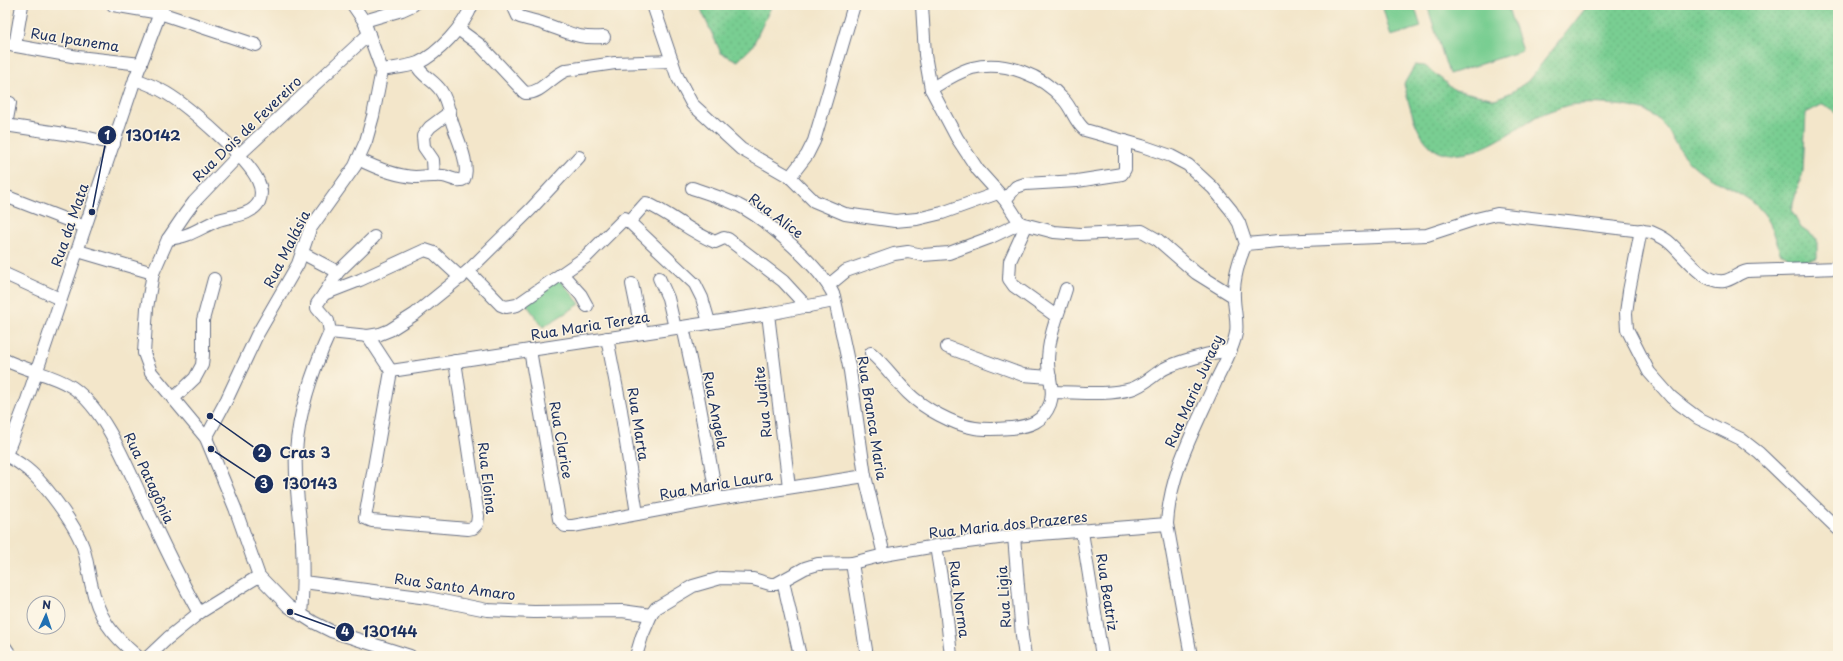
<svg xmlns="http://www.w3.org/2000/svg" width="1843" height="661" viewBox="0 0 1843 661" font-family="'Playpen Sans',sans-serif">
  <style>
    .grass { fill: url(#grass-dots); stroke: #4a7e78 }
    .garden { fill: #79ce92; stroke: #4a7e78 }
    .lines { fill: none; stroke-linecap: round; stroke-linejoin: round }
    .minor-casing { stroke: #676f84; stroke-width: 14 }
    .minor { stroke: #fff; stroke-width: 12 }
    .labels { text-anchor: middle; stroke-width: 3; stroke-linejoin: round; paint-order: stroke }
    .street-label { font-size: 14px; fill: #1b2f5e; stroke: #fcf5e5 }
    .leader { fill: none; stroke: #1b2f5e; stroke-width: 1.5 }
    .callout-dot { fill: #1b2f5e; stroke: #fcf5e5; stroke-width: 1.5 }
    .mark-label { font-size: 12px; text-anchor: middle; font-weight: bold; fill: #fff }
    .callout-label { font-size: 15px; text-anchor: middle; font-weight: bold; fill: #1b2f5e; stroke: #fcf5e5; stroke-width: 3; stroke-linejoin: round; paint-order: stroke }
  </style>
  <defs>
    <pattern id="grass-dots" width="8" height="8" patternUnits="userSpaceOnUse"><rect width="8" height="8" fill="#79ce92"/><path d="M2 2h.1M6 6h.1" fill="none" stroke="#68b180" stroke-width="1.8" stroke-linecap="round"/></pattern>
  </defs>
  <rect width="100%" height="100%" fill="#fcf5e5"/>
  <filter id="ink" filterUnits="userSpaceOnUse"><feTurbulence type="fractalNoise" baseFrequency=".025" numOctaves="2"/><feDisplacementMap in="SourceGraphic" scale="8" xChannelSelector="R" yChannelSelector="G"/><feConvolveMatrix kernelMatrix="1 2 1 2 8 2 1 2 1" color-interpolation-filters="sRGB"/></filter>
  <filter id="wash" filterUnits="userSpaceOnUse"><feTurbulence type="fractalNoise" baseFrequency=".012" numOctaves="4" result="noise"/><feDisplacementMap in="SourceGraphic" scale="16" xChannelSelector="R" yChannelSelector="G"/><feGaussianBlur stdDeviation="0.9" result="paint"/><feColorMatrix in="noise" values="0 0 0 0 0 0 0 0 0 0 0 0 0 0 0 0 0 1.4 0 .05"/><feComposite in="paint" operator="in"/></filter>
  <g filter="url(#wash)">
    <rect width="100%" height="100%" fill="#f3e6ca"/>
    <g class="grass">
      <path d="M700,5h72l-20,42 -14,14 -17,-8 -18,-39z"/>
      <path d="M1588,5h250v109l-15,-10 -17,9 -3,58 -12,39 10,18 16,11v19l-18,4 -19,-9c-4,-13 -7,-28 -16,-39 -15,-21 -45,-28 -65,-44 -5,-4 -11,-9 -15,-14 -13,-15 -16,-34 -36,-44 -18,-8 -58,-10 -78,-7 -6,1 -14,4 -20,6 -33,12 -61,45 -99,42 -3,0 -9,1 -12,-1 -23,-11 -29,-45 -35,-68l11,-19 10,1 30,24 40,9 17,-7 16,-11z"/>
    </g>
    <g class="garden">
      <path d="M1382,5h32l7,22 -30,9z"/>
      <path d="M1427,5h80l15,46 -73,23z"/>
      <path d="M558,277l22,27 -37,23 -19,-26z"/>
    </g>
  </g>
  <g filter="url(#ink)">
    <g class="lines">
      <defs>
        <g id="minor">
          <path d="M113,5l47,8 96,32"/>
          <path d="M513,5l5,11c9,4 20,5 29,9 24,8 30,14 57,12"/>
          <path d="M653,5l24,71 15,28 49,45 49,28 24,24 31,13 50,7 22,-2 25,-6 56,-20"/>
          <path d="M922,5l3,50 6,34 26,49 21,32 27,30 15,23 34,9 26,2 62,-3 16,9 38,33 37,23"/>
          <path d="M364,21l38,-11 11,-5"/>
          <path d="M458,29l22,16 45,48c17,1 27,-18 42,-23l48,-7 57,-2"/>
          <path d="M369,34l-130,121 -45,47 -9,12 -17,25 -15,34 -6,35 -3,45 7,19 55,66 29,70 24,68 29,30 25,16 18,9 79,25"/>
          <path d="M5,44l73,13 63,7"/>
          <path d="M15,46l7,-41"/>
          <path d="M382,70c11,-2 25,-3 36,-7 20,-9 46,-37 54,-58"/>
          <path d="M135,79c11,4 21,8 31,14 22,13 83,66 92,88 3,6 4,14 1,21 -9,15 -28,13 -43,19 -20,9 -25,15 -48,18"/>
          <path d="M931,89c13,-8 26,-17 41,-21 33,-8 70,7 92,32 9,10 10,21 21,30l57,16 29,10 17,9 25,23 18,22 8,13 7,21c-7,15 -13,36 -12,53 0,12 4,24 2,36 -3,17 -13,33 -20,48 -21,48 -46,90 -49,143l24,132"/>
          <path d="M5,125l80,12 29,7"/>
          <path d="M6,125l4,-22"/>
          <path d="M358,159c18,9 37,17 57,18 10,0 19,-2 28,-1 7,1 15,7 21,3 7,-14 -8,-43 -12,-57 -4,-11 -4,-21 -11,-31 -7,-11 -20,-15 -25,-27"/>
          <path d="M434,176l-1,-16 -9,-13 -1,-11 7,-9 20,-15"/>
          <path d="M790,177l17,-22 7,-14 40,-136"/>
          <path d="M692,188c15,5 31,10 46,17 28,14 84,63 96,91l16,75 15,105 19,79"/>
          <path d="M5,196l80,31"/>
          <path d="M1005,200l11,-13 9,-3 52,-3 45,-7 3,-5v-28"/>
          <path d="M629,222l17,-19c25,11 44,29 69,39l9,-4 4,1 55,42 24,26"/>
          <path d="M1026,226l-16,35 -1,18 5,7 42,30"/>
          <path d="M1641,230l-12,61 -3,22 1,16 22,43 22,25 11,9 16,12 43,21 18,14 79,76"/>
          <path d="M1246,244l33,-3 148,-6 49,-16 21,-5 154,18c7,3 14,6 19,11 14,12 33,41 54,38 8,-1 14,-8 23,-10l91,-3"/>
          <path d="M78,251l75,22"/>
          <path d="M302,253l36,19"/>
          <path d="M468,271l33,34 5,2 11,-2 69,-48 39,-39 70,66 7,14 7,24"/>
          <path d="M5,274l55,25"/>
          <path d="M562,274l19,21 6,11"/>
          <path d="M461,278l-27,-25 -9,-3 -65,30 -36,14 -7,10v4l11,13 2,11 38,4 12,-2 10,-4 25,-16 53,-43 62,-61 49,-53"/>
          <path d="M659,278l9,20 7,30"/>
          <path d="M632,284l10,49"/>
          <path d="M829,285l17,-14 48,-17 14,-2 15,3 26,-2 40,-15 31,-15"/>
          <path d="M324,294l14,-22 36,-35"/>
          <path d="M768,314l21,173"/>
          <path d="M683,327l15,69 19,103"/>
          <path d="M368,336l23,35"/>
          <path d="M607,338l14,72 16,104"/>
          <path d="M947,347l76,28 27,2"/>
          <path d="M530,350l29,169 6,7h8l144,-27 148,-23"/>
          <path d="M871,353c14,12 24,27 37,40 15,15 46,32 67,35 12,2 24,1 37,0 18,-2 31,-6 38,-24 5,-14 -2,-27 -2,-42 0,-25 11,-50 18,-73"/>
          <path d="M5,360c22,11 47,14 67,27 34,23 56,82 73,118 17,36 34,73 54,108"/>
          <path d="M391,371l377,-57 66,-13"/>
          <path d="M391,371l-26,147 7,3 96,8 5,-1 4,-4 1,-8 -23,-155"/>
          <path d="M1052,392c26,0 54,4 79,-3 13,-4 21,-13 31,-19 11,-7 56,-20 68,-19"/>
          <path d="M173,399l22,-21 7,-13 1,-10v-35l11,-41"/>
          <path d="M206,438l21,-39 30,-64 41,-71 12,-35 45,-63 11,-25 7,-25 9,-46 -18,-49 -11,-16"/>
          <path d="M5,455c6,3 13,7 18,11 20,14 52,58 60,81 4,12 5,24 8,36 7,34 20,51 46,73"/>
          <path d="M6,455l21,-55 108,-321 28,-74"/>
          <path d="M1082,532l20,124"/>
          <path d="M1014,536l8,100 3,20"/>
          <path d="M936,546l10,63 5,47"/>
          <path d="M852,563l15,93"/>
          <path d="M783,581l17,75"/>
          <path d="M303,582l125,16 59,12 47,2 88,-1 29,4"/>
          <path d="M301,615c2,-24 2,-48 1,-73 -2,-30 -8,-60 -6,-91 3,-41 17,-82 34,-119"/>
          <path d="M5,647l6,9"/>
          <path d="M149,656l19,-18 31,-25 60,-37"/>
          <path d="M636,656l6,-20 9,-21 5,-7 37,-22 28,-8 32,1 17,5h6l29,-16 13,-4 34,-1 32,-8 52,-9 78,-10 153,-12"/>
        </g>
      </defs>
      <use href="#minor" class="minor-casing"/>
      <use href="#minor" class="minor"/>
    </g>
  </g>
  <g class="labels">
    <g class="street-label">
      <text transform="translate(75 40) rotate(9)" y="5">Rua Ipanema</text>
      <text transform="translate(247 129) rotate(-44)" y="5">Rua Dois de Fevereiro</text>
      <text transform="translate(776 216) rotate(37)" y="5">Rua Alice</text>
      <text transform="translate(70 225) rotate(-71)" y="5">Rua da Mata</text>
      <text transform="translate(287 249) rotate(-63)" y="5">Rua Malásia</text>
      <text transform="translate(590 326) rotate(-9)" y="5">Rua Maria Tereza</text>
      <text transform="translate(1194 391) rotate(-66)" y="5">Rua Maria Juracy</text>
      <text transform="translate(763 402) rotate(-96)" y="5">Rua Judite</text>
      <text transform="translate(715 410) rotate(79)" y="5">Rua Angela</text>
      <text transform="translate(872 418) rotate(81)" y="5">Rua Branca Maria</text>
      <text transform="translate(638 424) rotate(81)" y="5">Rua Marta</text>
      <text transform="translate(561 440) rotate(80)" y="5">Rua Clarice</text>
      <text transform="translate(149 478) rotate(65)" y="5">Rua Patagônia</text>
      <text transform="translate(487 478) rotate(83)" y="5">Rua Eloina</text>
      <text transform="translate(716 485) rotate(-10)" y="5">Rua Maria Laura</text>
      <text transform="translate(1008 525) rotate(-6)" y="5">Rua Maria dos Prazeres</text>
      <text transform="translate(455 587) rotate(8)" y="5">Rua Santo Amaro</text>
      <text transform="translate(1107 592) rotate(81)" y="5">Rua Beatriz</text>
      <text transform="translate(1004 597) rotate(-94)" y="5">Rua Ligia</text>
      <text transform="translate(959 599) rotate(82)" y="5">Rua Norma</text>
    </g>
  </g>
  <path class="leader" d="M92 212L107 135M210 416L262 453M211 449L264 484M290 612L345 632"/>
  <g class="callout-dot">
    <circle cx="92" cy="212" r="4"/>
    <circle cx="210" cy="416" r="4"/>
    <circle cx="211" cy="449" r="4"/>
    <circle cx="290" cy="612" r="4"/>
    <circle cx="107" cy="135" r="10"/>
    <circle cx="262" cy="453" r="10"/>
    <circle cx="264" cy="484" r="10"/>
    <circle cx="345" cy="632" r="10"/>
  </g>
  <g class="mark-label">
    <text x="107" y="140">1</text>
    <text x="262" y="457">2</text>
    <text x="264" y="488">3</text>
    <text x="345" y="636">4</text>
  </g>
  <g class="callout-label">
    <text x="153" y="141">130142</text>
    <text x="305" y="458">Cras 3</text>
    <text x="310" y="489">130143</text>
    <text x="390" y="637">130144</text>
  </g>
  <rect width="1843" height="661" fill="none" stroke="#fcf5e5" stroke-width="20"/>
  <g transform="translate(46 615) rotate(3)"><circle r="19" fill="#fcf5e5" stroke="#a2a6af"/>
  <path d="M0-3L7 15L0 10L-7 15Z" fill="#1f6fb2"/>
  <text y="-6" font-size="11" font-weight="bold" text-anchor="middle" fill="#1b2f5e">N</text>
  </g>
</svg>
